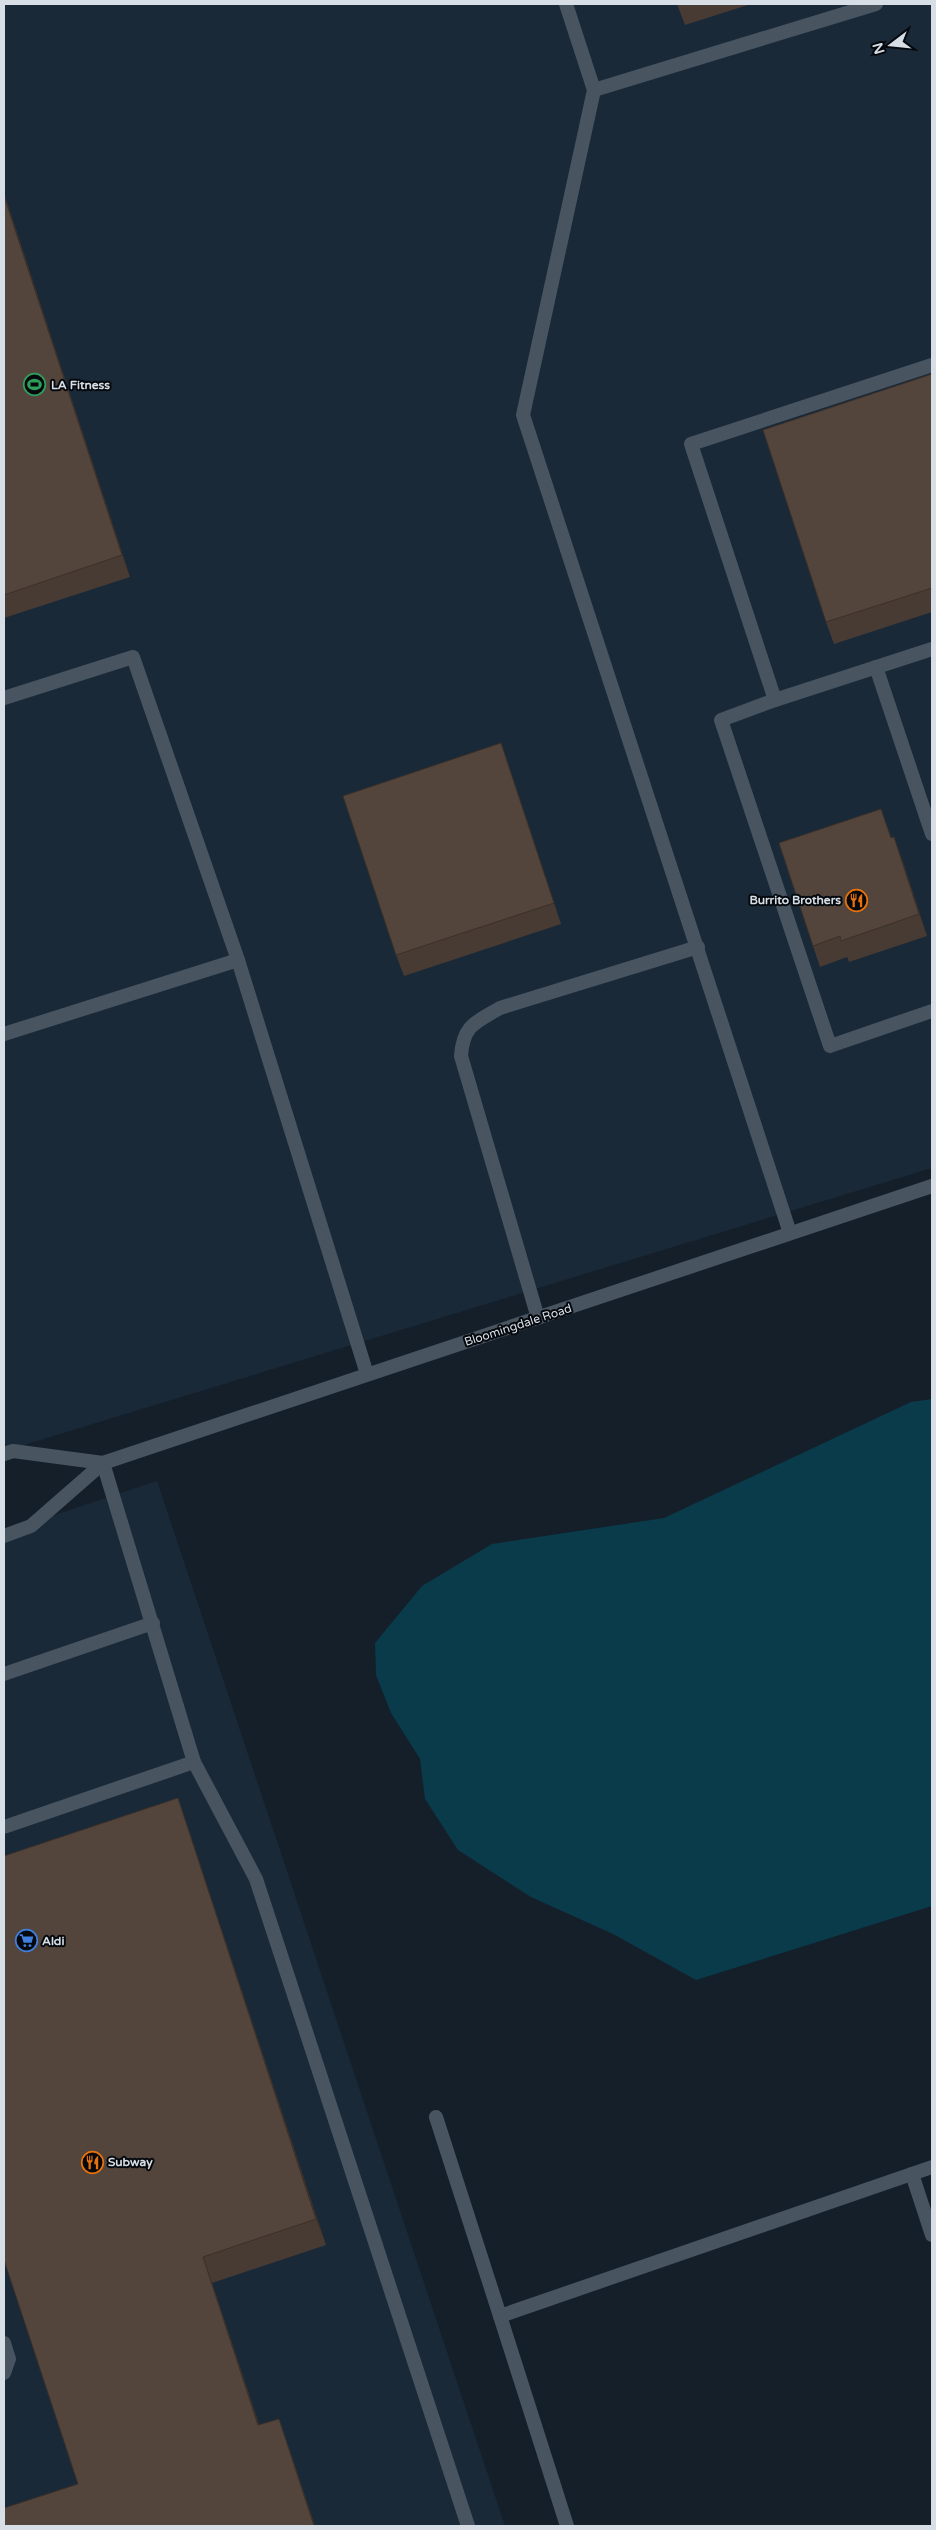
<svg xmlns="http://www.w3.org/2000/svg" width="936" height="2530" viewBox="0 0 936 2530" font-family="'Varela Round',sans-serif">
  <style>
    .built { fill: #192938 }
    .water { fill: #0a3b4b }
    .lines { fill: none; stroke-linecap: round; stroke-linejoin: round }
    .service { stroke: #485460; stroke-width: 14 }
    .secondary { stroke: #485460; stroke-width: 14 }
    .wall { fill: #483b34 }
    .shaded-wall { fill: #3b302a }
    .building { fill: #54453c; stroke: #3b302a }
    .labels { text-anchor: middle; stroke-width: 4; stroke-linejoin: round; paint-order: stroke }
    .poi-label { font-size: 12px; font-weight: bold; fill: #d7dee6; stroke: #05090d; text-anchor: start }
    .street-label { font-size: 12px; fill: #d7dee6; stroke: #05090d }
  </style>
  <rect width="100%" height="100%" fill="#141f2a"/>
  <g class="built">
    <path d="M4,4h928v1164l-928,283z"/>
    <path d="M157,1481l348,1045h-501v-994z"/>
  </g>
  <path class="water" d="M932,1399v507l-236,74 -83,-46 -82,-37 -73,-47 -33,-51 -5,-40 -29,-46 -15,-38 -1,-32 47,-57 70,-42 172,-26 247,-116z"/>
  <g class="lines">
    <g class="service">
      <path d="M566,4l28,86 -71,325 267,818"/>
      <path d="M594,90l282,-86"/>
      <path d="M932,365l-241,79 84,256 157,-51"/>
      <path d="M876,667l56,167"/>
      <path d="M4,698l129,-41 105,303"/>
      <path d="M775,700l-54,20 109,326 102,-35"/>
      <path d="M4,1034l234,-74 129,414"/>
      <path d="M538,1318l-77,-262c2,-31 15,-34 39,-48l198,-61"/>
      <path d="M4,1674l149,-51"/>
      <path d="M194,1762l62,117 212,647"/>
      <path d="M4,1827l190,-65 -91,-299"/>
      <path d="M436,2117l64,199"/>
      <path d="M912,2174l20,61"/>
      <path d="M4,2343l5,16 -5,14"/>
      <path d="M567,2526l-67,-210 432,-149"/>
    </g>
    <g class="secondary">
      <path d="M4,1454l9,-3 90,12"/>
      <path d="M4,1536l27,-10 72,-63 829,-277"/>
    </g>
  </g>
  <g class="wall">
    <path d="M677,4h74l-66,21z"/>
    <path d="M4,193l126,384 -126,41z"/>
    <path d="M932,374v238l-98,32 -8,-22z"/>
    <path d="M501,743l60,181 -157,52 -8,-21z"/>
    <path d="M891,838l11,21 25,77 -78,26 -2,-5 -27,10 -7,-21z"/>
    <path d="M187,1825l139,420 -114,38 47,141 29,21 27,81h-311l74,-42z"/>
  </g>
  <g class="shaded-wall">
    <path d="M4,193l126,384 -8,-22 -118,-359z"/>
    <path d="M894,837l8,22 25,77 -8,-22z"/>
    <path d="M178,1798l9,27 139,420 -10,-26z"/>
    <path d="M203,2257l9,26 56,168 -10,-26z"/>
    <path d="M279,2419l9,26 27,81h-1z"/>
  </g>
  <g class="building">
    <path d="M4,196l118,359 -118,40z"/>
    <path d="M932,374v214l-106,34 -63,-192z"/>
    <path d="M501,743l53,160 -158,52 -53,-159z"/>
    <path d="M881,809l10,29 3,-1 25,77 -78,27 -1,-5 -27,10 -34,-103z"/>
    <path d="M178,1798l138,421 -113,38 55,168 21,-6 35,107h-310v-18l74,-24 -74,-224v-404z"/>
  </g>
  <defs>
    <symbol id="stadium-ring" viewBox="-11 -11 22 22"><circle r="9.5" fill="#05090d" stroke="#2e9e5b" stroke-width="1.5"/><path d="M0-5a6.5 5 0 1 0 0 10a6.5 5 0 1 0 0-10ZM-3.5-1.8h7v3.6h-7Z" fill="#2e9e5b"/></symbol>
    <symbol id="restaurant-ring" viewBox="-11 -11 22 22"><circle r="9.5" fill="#05090d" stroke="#e8710a" stroke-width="1.5"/><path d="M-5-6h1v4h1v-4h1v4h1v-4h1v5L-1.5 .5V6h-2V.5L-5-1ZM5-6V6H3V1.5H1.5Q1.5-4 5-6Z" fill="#e8710a"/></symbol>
    <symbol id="supermarket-ring" viewBox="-11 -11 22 22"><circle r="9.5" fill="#05090d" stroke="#3f7fe0" stroke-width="1.5"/><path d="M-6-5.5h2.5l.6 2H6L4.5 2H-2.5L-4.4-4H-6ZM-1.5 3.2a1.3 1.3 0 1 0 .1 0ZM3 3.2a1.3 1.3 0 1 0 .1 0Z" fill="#3f7fe0"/></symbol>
  </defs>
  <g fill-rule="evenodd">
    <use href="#stadium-ring" x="22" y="372" width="25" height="25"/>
    <use href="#restaurant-ring" x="844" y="888" width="25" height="25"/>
    <use href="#supermarket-ring" x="14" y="1928" width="25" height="25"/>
    <use href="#restaurant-ring" x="80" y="2150" width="25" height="25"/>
  </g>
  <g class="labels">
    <g class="poi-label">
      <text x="51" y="389">LA Fitness</text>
      <text x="841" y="904" text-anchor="end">Burrito Brothers</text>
      <text x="42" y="1945">Aldi</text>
      <text x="108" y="2166">Subway</text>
    </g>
    <g class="street-label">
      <text transform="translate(518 1325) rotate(-18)" y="4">Bloomingdale Road</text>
    </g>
  </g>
  <rect width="936" height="2530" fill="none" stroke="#d7dee6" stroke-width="10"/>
  <g transform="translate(891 45) rotate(254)" stroke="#05090d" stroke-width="4" paint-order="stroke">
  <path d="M0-4L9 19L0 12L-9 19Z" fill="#d7dee6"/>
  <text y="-8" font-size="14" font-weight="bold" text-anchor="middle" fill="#d7dee6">N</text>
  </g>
</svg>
